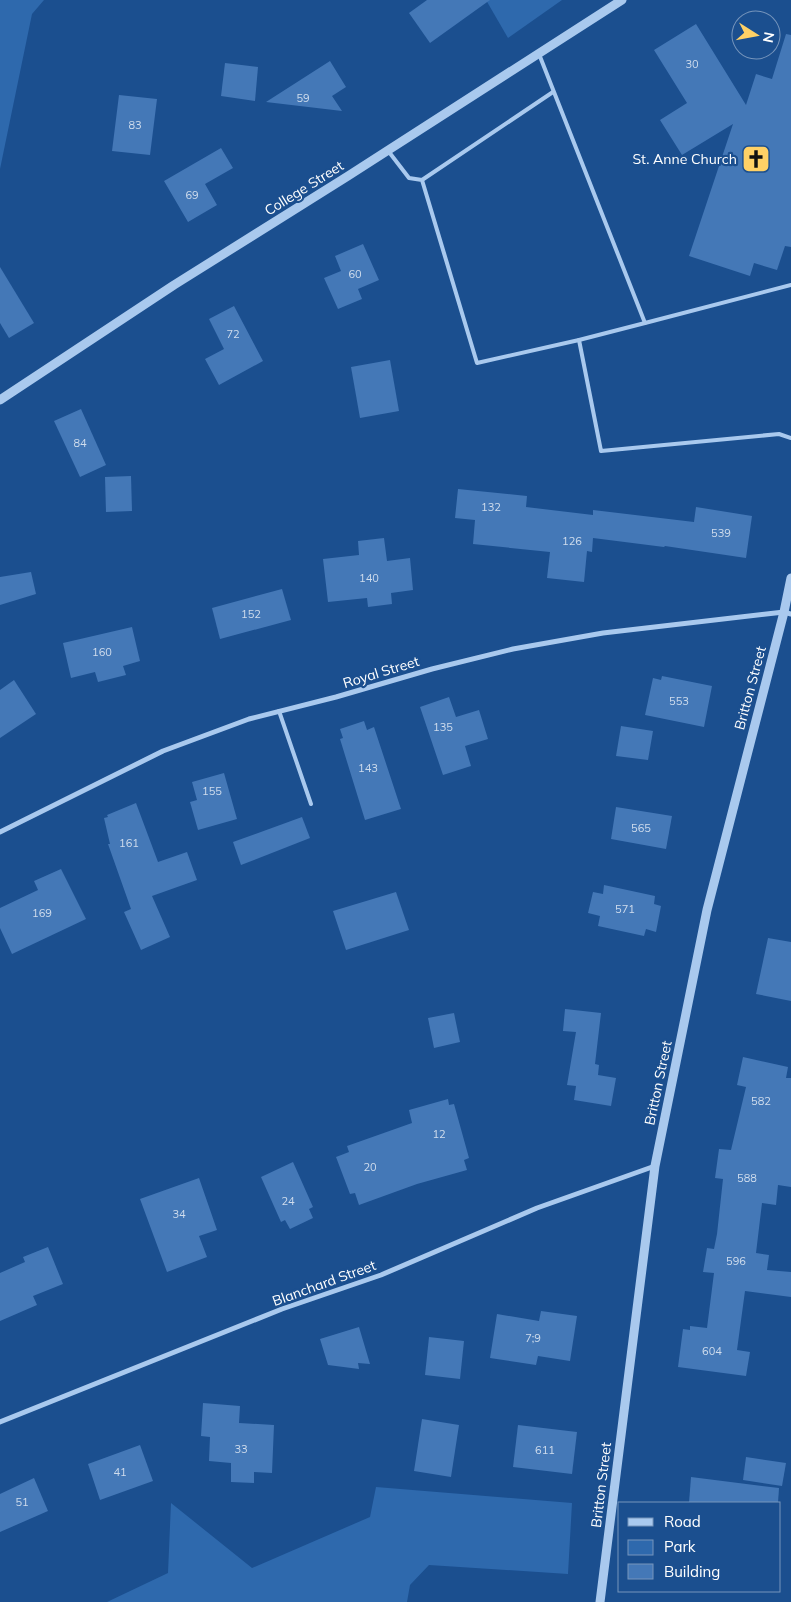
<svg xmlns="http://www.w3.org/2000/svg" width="791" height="1602" viewBox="0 0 791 1602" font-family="Mulish,sans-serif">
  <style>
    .green { fill: #2e69ad }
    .building { fill: #4478b7 }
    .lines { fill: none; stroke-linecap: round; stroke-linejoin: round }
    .service { stroke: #a9c9ee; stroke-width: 4 }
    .minor { stroke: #a9c9ee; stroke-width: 5 }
    .tertiary { stroke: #a9c9ee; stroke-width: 9 }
    .labels { text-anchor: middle; stroke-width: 4.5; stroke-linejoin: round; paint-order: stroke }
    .number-label { font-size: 11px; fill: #d0dded }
    .poi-label { font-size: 14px; fill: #fff; stroke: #1b4f8f; text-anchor: end }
    .street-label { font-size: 14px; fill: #fff; stroke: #1b4f8f }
  </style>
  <rect width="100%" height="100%" fill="#1b4f8f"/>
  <g class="green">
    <path d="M0,0h44l-12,14 -32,155z"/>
    <path d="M486,0h76l-54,38z"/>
    <path d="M376,1487l196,16 -4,71 -139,-9 -19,20 -3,17h-300l61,-29 3,-70 81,65 118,-51z"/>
  </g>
  <g class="building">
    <path d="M427,0h63l-60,43 -21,-30z"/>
    <path d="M696,24l50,81 10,-31 16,5 14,-45 5,1v212l-6,-1 -8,24 -23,-7 -4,13 -61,-20 44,-132 -51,31 -22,-35 27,-17 -33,-53z"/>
    <path d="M330,61l16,26 -14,9 10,15 -76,-9z"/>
    <path d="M225,63l33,4 -3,34 -34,-5z"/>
    <path d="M119,95l38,4 -7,56 -38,-4z"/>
    <path d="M221,148l12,20 -28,16 12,21 -29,17 -24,-41z"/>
    <path d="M363,244l16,36 -21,9 4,10 -24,10 -14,-31 17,-7 -6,-15z"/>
    <path d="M0,267l34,56 -25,15 -9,-15z"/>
    <path d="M234,306l29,55 -44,24 -14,-26 19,-10 -15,-30z"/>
    <path d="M390,360l9,51 -39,7 -9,-51z"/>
    <path d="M81,409l25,56 -26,12 -26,-56z"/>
    <path d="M131,476l1,35 -26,1 -1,-35z"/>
    <path d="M458,489l69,7 -1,11 67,8v-5l101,12 2,-15 56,9 -6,42 -81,-12 -1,1 -71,-9 -1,14 -5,-1 -3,31 -37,-4 3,-26 -77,-8 2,-24 -20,-2z"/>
    <path d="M384,538l3,23 23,-3 3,32 -22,3 1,11 -24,3 -1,-9 -39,4 -5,-43 36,-4 -1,-14z"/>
    <path d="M31,572l5,22 -36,11v-28z"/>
    <path d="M282,589l9,31 -71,19 -8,-31z"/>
    <path d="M132,627l8,34 -17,5 3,9 -28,7 -3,-10 -24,6 -8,-35z"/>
    <path d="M662,676l50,10 -8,41 -59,-12 8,-37 8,2z"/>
    <path d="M14,680l22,34 -36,24v-48z"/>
    <path d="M449,697l7,20 23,-7 9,29 -23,7 6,20 -28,9 -23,-68z"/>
    <path d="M364,721l3,9 7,-3 27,82 -36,11 -25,-81 3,-1 -3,-9z"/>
    <path d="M621,726l32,5 -5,29 -32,-4z"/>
    <path d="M224,773l13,46 -39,11 -8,-28 7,-2 -5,-18z"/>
    <path d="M136,803l22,59 29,-10 10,28 -45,16 18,41 -29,13 -17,-38 7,-3 -23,-65h2l-6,-26 4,-1 -1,-2z"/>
    <path d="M616,807l56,9 -6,33 -55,-10z"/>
    <path d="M302,817l8,21 -69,27 -8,-23z"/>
    <path d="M61,869l25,50 -74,35 -12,-26v-20l38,-18 -4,-9z"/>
    <path d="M604,885l51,11 -1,8 7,2 -5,26 -10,-3 -2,7 -46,-10 2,-10 -12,-3 5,-21 10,2z"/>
    <path d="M396,892l13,38 -63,20 -13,-39z"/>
    <path d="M768,938l23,4v59l-35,-7z"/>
    <path d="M565,1009l36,4 -6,51 4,1 -1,10 18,3 -5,28 -37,-6 2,-14 -9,-1 9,-53 -13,-1z"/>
    <path d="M454,1013l6,29 -26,6 -6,-30z"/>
    <path d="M743,1057l45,10 -2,11h5v109l-13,-2 -2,20 -14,-2 -6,50 13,2 -2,15 24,2v25l-46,-6 -8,59 13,2 -4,24 -68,-9 5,-38 7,1v-4l17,2 7,-55 -11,-1 4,-24 7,1 3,-15 6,-55 -8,-1 4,-29 12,1 15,-63 -9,-2z"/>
    <path d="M448,1099l1,6 5,-1 15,54 -5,2 3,10 -50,14 -58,21 -4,-12 -5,1 -14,-37 13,-5 -2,-6 65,-23 -3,-13z"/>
    <path d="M293,1162l20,45 -4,2 4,9 -23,11 -5,-9 -4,2 -20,-45z"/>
    <path d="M199,1178l18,52 -18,6 8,21 -40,15 -27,-73z"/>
    <path d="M48,1247l15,37 -30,12 4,9 -37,16v-48l25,-11 -2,-5z"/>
    <path d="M541,1311l36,5 -7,45 -32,-5 -2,9 -46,-7 7,-44 42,7z"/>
    <path d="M359,1327l11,37 -12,-1 1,6 -31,-4 -8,-26z"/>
    <path d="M429,1337l35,4 -4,38 -35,-4z"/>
    <path d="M203,1403l37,3 -1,17 35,2 -2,48 -18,-1v11l-23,-1v-19l-22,-2 1,-24 -9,-1z"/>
    <path d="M422,1419l37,6 -8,52 -37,-6z"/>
    <path d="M518,1425l59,7 -5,42 -59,-7z"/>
    <path d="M140,1445l13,36 -53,19 -12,-36z"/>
    <path d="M746,1457l40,6 -4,23 -39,-6z"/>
    <path d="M691,1477l88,11 -1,15h-89z"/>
    <path d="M34,1478l14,33 -48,21v-38z"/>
  </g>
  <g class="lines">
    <g class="service">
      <path d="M539,54l106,269 146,-38"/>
      <path d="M389,152l20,26 13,2 55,183 102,-23 22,111 178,-17 12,4"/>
      <path d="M422,180l131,-88"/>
      <path d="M579,340l66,-17"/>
      <path d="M279,711l32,93"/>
    </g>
    <g class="minor">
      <path d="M0,832l163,-81 86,-32 87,-22 96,-28 81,-20 90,-16 181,-21 7,2"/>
      <path d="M0,1422l282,-113 99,-34 156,-67 118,-42"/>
    </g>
    <g class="tertiary">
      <path d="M0,400l174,-115 174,-109 274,-176"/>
      <path d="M600,1602l55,-436 52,-256 77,-298 7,-34"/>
    </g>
  </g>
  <defs>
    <symbol id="church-square" viewBox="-11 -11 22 22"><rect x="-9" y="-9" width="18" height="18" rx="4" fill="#ffd166" stroke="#1b4f8f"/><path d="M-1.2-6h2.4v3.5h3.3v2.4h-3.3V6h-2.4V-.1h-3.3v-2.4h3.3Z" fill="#111"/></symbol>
  </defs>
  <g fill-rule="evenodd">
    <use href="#church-square" x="740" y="143" width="32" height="32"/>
  </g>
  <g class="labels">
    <g class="number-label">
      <text x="692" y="68">30</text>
      <text x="303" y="102">59</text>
      <text x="135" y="129">83</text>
      <text x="192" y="199">69</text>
      <text x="355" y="278">60</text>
      <text x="233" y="338">72</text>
      <text x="80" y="447">84</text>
      <text x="491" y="511">132</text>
      <text x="721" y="537">539</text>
      <text x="572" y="545">126</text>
      <text x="369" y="582">140</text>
      <text x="251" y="618">152</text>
      <text x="102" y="656">160</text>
      <text x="679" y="705">553</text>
      <text x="443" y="731">135</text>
      <text x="368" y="772">143</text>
      <text x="212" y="795">155</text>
      <text x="641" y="832">565</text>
      <text x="129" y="847">161</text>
      <text x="625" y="913">571</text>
      <text x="42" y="917">169</text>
      <text x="761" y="1105">582</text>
      <text x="439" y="1138">12</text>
      <text x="370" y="1171">20</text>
      <text x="747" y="1182">588</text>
      <text x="288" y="1205">24</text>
      <text x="179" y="1218">34</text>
      <text x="736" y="1265">596</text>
      <text x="533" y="1342">7;9</text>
      <text x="712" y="1355">604</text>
      <text x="241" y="1453">33</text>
      <text x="545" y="1454">611</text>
      <text x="120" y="1476">41</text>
      <text x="22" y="1506">51</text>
    </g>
    <g class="poi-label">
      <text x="737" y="164">St. Anne Church</text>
    </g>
    <g class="street-label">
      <text transform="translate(304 188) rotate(-32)" y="5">College Street</text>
      <text transform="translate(381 672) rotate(-17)" y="5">Royal Street</text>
      <text transform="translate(750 688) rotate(-75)" y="5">Britton Street</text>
      <text transform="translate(658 1083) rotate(-78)" y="5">Britton Street</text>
      <text transform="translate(324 1283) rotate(-20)" y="5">Blanchard Street</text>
      <text transform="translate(601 1485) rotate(-83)" y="5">Britton Street</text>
    </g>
  </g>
  <rect x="618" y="1502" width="162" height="90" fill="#1b4f8f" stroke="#7695bc"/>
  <rect x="628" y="1518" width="25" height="8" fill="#a9c9ee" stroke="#7695bc"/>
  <text x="664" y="1527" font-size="15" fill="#ffffff">Road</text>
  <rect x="628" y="1540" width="25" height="15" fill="#2e69ad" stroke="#7695bc"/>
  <text x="664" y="1552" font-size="15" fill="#ffffff">Park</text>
  <rect x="628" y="1564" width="25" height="15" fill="#4478b7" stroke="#7695bc"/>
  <text x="664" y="1577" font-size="15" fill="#ffffff">Building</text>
  <g transform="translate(756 35) rotate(101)"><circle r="24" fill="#1b4f8f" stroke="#7695bc"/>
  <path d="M0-4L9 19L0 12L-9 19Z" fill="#ffd166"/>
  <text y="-8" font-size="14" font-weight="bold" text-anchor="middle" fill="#ffffff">N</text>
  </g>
</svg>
